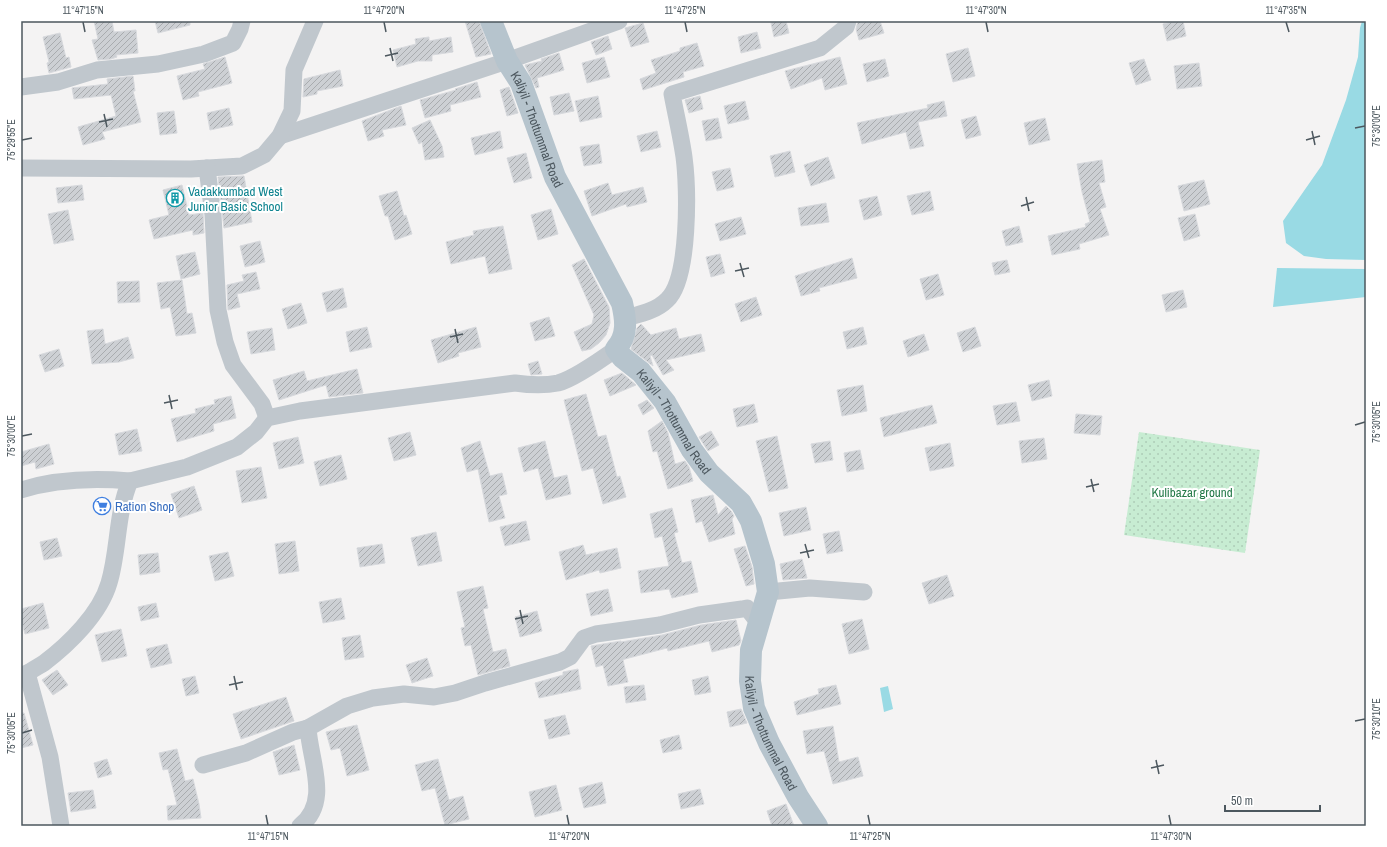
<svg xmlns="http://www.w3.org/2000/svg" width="1387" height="847" viewBox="0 0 1387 847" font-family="'Archivo Narrow',sans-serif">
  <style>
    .grass { fill: url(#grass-dots) }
    .water { fill: #99dae4 }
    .building { fill: url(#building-hatch); stroke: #d7d9dd }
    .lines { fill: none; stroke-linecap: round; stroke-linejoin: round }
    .minor { stroke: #c0c7cd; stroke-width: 17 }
    .major { stroke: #b6c4cd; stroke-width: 22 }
    .ticks { fill: none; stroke: #4c575e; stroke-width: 1.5 }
    .labels { text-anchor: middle; stroke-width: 4; stroke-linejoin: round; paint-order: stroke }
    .street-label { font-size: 13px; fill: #4c575e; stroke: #fff }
    .culture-label { font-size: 13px; fill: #0d838f; stroke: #fff; text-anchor: start }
    .park-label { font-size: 13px; fill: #237947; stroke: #fff }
    .shop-label { font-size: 13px; fill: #366cbe; stroke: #fff; text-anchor: start }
    .neatline { fill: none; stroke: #4c575e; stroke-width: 1.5 }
    .ticks-label { font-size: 10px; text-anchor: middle; fill: #4c575e }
  </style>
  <defs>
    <pattern id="grass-dots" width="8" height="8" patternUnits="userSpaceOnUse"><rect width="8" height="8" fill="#c7ecd2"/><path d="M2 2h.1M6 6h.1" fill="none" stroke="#adccb7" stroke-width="1.8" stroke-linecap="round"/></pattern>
    <pattern id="building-hatch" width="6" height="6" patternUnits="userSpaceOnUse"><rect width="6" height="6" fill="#cdd0d4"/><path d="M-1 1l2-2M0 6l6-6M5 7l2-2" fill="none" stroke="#a9acaf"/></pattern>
  </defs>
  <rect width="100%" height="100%" fill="#f4f3f3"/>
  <path class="grass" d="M1139,432l121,18 -15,103 -121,-18z"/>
  <g class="water">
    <path d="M1362,21h4v239l-40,-1 -22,-3 -18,-13 -3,-22 39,-56 24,-65 12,-43 2,-29z"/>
    <path d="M1277,268l89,1v28l-93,10z"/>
    <path d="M888,686l5,23 -9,3 -4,-24z"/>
  </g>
  <g class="building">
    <path d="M94,21h18l2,11 22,-2 2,23 -22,2 1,2 -6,2 -13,1 -6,-20 6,-1z"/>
    <path d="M155,21h35v4l-32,8z"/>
    <path d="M465,21h14l12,33 -15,3z"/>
    <path d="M778,21h8l3,12 -15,4 -3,-14z"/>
    <path d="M858,21h22l4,12 -25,7 -3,-11z"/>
    <path d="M1176,21h7l3,15 -19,5 -4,-17z"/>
    <path d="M643,23l6,19 -18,5 -6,-19z"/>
    <path d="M757,32l4,16 -20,5 -3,-16z"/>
    <path d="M60,33l6,25 3,-1 2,10 -22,6 -2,-10 2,-1 -6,-25z"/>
    <path d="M608,36l4,13 -16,6 -5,-13z"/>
    <path d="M429,37v4l22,-4 2,15 -21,3v6h-14l-21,6 -4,-17 23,-6 -1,-5z"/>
    <path d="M697,43l7,23 -21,6 1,5 -41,13 -3,-11 16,-6 -5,-13 29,-9v-3z"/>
    <path d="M968,48l7,28 -22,6 -7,-28z"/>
    <path d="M559,53l5,17 -27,8 2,9 -3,1 -11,-23 17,-4 -1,-2z"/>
    <path d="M225,57l7,26 -34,9 1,4 -16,4 -6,-24 28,-7 -2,-5z"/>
    <path d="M604,57l6,20 -23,6 -5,-20z"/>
    <path d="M840,57l7,27 -22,6 -3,-12 -31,11 -6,-18z"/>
    <path d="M885,59l4,17 -22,6 -4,-18z"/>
    <path d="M1144,59l7,21 -15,5 -7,-22z"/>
    <path d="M1199,63l3,23 -25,3 -3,-23z"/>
    <path d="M340,70l3,16 -26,5v3l-14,3 1,-18z"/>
    <path d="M133,76l2,15h-2l8,31 -39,10 3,7 -22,6 -5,-18 38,-11 -5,-21 -37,4 -2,-11 36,-4 -1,-5z"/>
    <path d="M477,82l4,15 -31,8 1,6 -26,7 -5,-18 36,-10 -1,-1z"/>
    <path d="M509,87l9,26 -11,3 -7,-26z"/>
    <path d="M569,93l5,18 -20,4 -4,-18z"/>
    <path d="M598,96l4,21 -22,5 -5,-21z"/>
    <path d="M700,96l3,13 -14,4 -4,-13z"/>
    <path d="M745,101l4,18 -21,5 -4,-18z"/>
    <path d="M944,101l3,15 -29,6 6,24 -14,3 -4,-17 -44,12 -5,-21 71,-15 -1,-3z"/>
    <path d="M401,106l5,19 -24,5 2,6 -16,5 -6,-20z"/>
    <path d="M229,108l4,17 -23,5 -3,-17z"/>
    <path d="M174,111l3,22 -17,2 -3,-22z"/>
    <path d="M976,116l5,19 -15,4 -5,-19z"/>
    <path d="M718,118l4,20 -16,3 -4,-20z"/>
    <path d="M1045,118l5,22 -21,5 -5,-22z"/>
    <path d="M430,120l12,26 2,11 -19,3 -3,-18 -3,2 -7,-16z"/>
    <path d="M500,131l3,17 -28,7 -4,-17z"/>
    <path d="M657,131l4,16 -20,5 -4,-16z"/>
    <path d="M599,144l3,19 -18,3 -4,-19z"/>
    <path d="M790,151l5,21 -20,5 -5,-21z"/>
    <path d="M526,153l6,25 -18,5 -7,-25z"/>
    <path d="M828,157l7,21 -24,8 -7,-21z"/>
    <path d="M1102,160l3,22 -6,1 7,24 -6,2 9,26 -30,9 1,5 -28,6 -4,-19 38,-9 -1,-3 5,-2 -8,-30 -5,-28z"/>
    <path d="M730,168l4,19 -17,4 -5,-19z"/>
    <path d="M244,176l8,46 -28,6 -6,-51z"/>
    <path d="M1204,180l6,24 -26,7 -6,-25z"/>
    <path d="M608,183l4,12 31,-8 4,15 -20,5 -1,-3 -34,12 -8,-25z"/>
    <path d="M82,185l2,15 -26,3 -2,-15z"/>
    <path d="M182,185l7,30 14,-2 1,20 -11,2v-5l-39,9 -5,-19 20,-5 -6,-25z"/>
    <path d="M397,191l7,25 2,-1 6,19 -17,6 -7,-24h-3l-6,-20z"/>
    <path d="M930,191l4,19 -22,5 -5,-19z"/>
    <path d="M877,196l5,19 -18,5 -5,-20z"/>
    <path d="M826,203l3,19 -28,4 -3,-18z"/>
    <path d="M551,209l7,25 -20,6 -7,-25z"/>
    <path d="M68,210l6,30 -20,4 -6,-30z"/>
    <path d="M1195,214l5,22 -16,5 -6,-23z"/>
    <path d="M741,217l5,17 -26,7 -5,-17z"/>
    <path d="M503,226l9,43 -23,5 -4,-18 -34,8 -5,-22 28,-7 -1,-4z"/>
    <path d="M1019,226l4,16 -17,4 -4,-15z"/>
    <path d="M260,241l5,21 -20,5 -5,-21z"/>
    <path d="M195,252l5,22 -19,5 -5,-23z"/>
    <path d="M720,254l5,19 -14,4 -5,-20z"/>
    <path d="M852,258l5,20 -38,10 1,3 -19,5 -6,-20z"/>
    <path d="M584,259l25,48 1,16 -4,12 -7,8 -8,6 -9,2 -8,-19 18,-8 2,-9 -22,-50z"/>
    <path d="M1007,260l3,12 -15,3 -3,-12z"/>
    <path d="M256,272l4,17 -23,5 3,13 -12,3 -1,-25 17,-4 -2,-6z"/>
    <path d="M938,274l6,21 -18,5 -6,-21z"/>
    <path d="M182,280l5,34 5,-1 4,20 -20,3 -6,-29 -9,2 -4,-26z"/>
    <path d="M139,281l1,21 -22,1 -1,-21z"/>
    <path d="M343,288l4,19 -20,5 -5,-19z"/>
    <path d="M1183,290l4,17 -21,5 -4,-17z"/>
    <path d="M756,297l6,18 -21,7 -6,-18z"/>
    <path d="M301,303l6,20 -19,6 -6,-20z"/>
    <path d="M549,317l6,19 -20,5 -5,-18z"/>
    <path d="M641,324l10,11 25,-7 3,11 22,-5 4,17 -39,9 8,10 -11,5 -11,-20 -2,1 3,10 -22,-17 6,-21z"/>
    <path d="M367,327l5,20 -22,5 -4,-20z"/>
    <path d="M476,327l5,20 -23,6 1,3 -21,7 -7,-23z"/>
    <path d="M863,327l4,17 -20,5 -4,-17z"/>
    <path d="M975,327l6,19 -18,6 -6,-19z"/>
    <path d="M272,328l3,22 -24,4 -4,-22z"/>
    <path d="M103,329l2,15 23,-7 6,21 -15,4 -27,2 -5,-33z"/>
    <path d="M924,334l5,16 -21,7 -5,-16z"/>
    <path d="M59,349l5,17 -19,6 -6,-17z"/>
    <path d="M538,361l4,13 -11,1 -3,-11z"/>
    <path d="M357,369l6,24 -34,4 -3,-12 -47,15 -6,-20 31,-9 3,10z"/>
    <path d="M622,373l14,12 -26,11 -6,-16z"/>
    <path d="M1049,380l3,16 -20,5 -4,-16z"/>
    <path d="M863,385l4,26 -25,5 -5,-26z"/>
    <path d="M586,394l12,43 8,-2 11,42 3,-1 6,21 -23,7 -10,-36 -11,3 -18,-71z"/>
    <path d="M231,396l5,22 -23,6 1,7 -37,11 -6,-23 25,-6 -1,-4 20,-5 -1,-4z"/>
    <path d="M647,400l7,8 -11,7 -5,-10z"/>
    <path d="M1016,402l4,19 -23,4 -4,-19z"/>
    <path d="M754,404l4,18 -21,5 -4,-18z"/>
    <path d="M932,405l5,18 -53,14 -4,-19z"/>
    <path d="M1076,414l26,2 -2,19 -26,-2z"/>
    <path d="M662,421l6,12 7,31 10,-3 4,6 4,14 -25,8 -11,-38 -4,1 -5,-21z"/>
    <path d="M137,429l5,22 -23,4 -4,-21z"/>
    <path d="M711,431l8,14 -11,6 -9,-14z"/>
    <path d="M410,432l6,23 -22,6 -6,-23z"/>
    <path d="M777,436l11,52 -19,4 -13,-51z"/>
    <path d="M298,437l6,26 -25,6 -6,-26z"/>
    <path d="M1044,438l3,21 -25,4 -3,-22z"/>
    <path d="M480,441l10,35 12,-3 5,21 -8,2 6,22 -16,4 -11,-53 -11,3 -6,-24z"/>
    <path d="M545,441l9,37 13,-3 4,19 -25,6 -8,-32 -14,4 -6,-24z"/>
    <path d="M830,441l3,19 -18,3 -4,-19z"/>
    <path d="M950,443l4,23 -24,5 -5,-23z"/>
    <path d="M49,444l5,20 -18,5 -1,-7 -14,4v-14z"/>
    <path d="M860,450l4,19 -17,3 -3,-19z"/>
    <path d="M341,455l6,24 -27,7 -6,-24z"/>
    <path d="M261,467l6,31 -25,5 -6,-32z"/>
    <path d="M194,486l8,24 -23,8 -8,-24z"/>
    <path d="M713,495l5,20 8,-9 5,5 3,5 -2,3 3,15 -26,8 -7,-21 -6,2 -5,-23z"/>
    <path d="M806,507l5,23 -27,6 -5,-23z"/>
    <path d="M672,508l6,24 -4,1 8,30 9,-2 7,31 -26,6 -3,-9 -28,4 -3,-22 31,-5 -7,-30 -7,2 -5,-24z"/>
    <path d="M526,521l4,19 -25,6 -5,-19z"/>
    <path d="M839,531l4,20 -16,3 -4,-20z"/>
    <path d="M436,532l6,29 -24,5 -7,-28z"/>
    <path d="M57,538l5,18 -18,4 -4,-18z"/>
    <path d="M295,541l4,30 -20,3 -4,-30z"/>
    <path d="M382,544l3,19 -25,4 -3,-19z"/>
    <path d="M583,545l3,10 31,-7 4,20 -21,5 -1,-3 -33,10 -7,-28z"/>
    <path d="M745,546l7,21 2,17 -8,2 -12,-37z"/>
    <path d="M228,552l6,24 -19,5 -6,-25z"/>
    <path d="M158,553l2,19 -20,3 -2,-20z"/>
    <path d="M802,559l5,19 -24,2 -3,-16z"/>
    <path d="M947,575l7,21 -25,8 -7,-21z"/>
    <path d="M483,586l5,22 -5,1 10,43 13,-3 4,17 -32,9 -7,-30 -6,1 -4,-18 4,-1 -8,-35z"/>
    <path d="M608,589l5,22 -22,5 -5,-22z"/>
    <path d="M341,598l4,21 -22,4 -4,-21z"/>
    <path d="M43,603l6,25 -24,6 -4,-15v-10z"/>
    <path d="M156,603l3,14 -18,4 -3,-14z"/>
    <path d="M537,611l5,20 -22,6 -5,-20z"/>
    <path d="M862,619l7,30 -20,5 -7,-30z"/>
    <path d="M736,620l5,21 -2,4 -27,7 -3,-11 -41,10 -1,-3 -42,11 -2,1 5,22 -20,4 -5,-21 -7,2 -5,-21 30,-5v1l41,-7 39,-10z"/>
    <path d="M121,629l6,27 -25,6 -7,-27z"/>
    <path d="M360,635l4,22 -19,3 -3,-22z"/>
    <path d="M167,644l5,19 -21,5 -5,-19z"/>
    <path d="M427,658l6,18 -21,7 -6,-18z"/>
    <path d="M578,669l3,20 -42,9 -4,-15 28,-8v-3z"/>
    <path d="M57,670l11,15 -15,10 -11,-15z"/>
    <path d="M195,676l4,17 -13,3 -4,-17z"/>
    <path d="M708,676l3,16 -16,3 -3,-15z"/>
    <path d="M644,685l2,15 -20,3 -2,-16z"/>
    <path d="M836,685l5,19 -44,11 -3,-13 25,-8 -1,-5z"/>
    <path d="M286,697l8,24 -53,18 -8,-25z"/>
    <path d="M741,709l6,14 -17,4 -3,-15z"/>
    <path d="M21,713h3l9,32 -12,3z"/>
    <path d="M565,715l5,19 -21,5 -5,-19z"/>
    <path d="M357,725l12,45 -22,6 -7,-28 -9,2 -5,-18z"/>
    <path d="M833,726l6,36 19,-5 5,19 -30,8 -9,-33 -17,3 -4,-23z"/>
    <path d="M679,735l3,14 -19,4 -3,-13z"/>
    <path d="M294,745l6,25 -21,5 -6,-23z"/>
    <path d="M177,749l8,32 8,-2 6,25 2,14 -33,2 -1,-14 10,-1 -9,-36 -5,1 -4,-17z"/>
    <path d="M107,759l5,15 -14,4 -4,-15z"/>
    <path d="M438,759l11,41 14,-4 6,23 -24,6 -10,-37 -13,3 -7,-26z"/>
    <path d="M602,782l4,21 -22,5 -5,-20z"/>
    <path d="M556,785l6,25 -27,7 -6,-25z"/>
    <path d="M700,789l4,15 -23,5 -3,-15z"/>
    <path d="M93,790l3,18 -25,4 -3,-19z"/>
    <path d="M786,804l8,22h-22l-5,-15z"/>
  </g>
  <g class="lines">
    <g class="minor">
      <path d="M21,87l37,-5 39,-12 61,-6 46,-10 29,-11 7,-14 2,-8"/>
      <path d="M280,136l227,-75 112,-40"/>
      <path d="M21,168l170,1 51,-3 22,-11 16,-19 12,-25 2,-41 21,-49"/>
      <path d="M207,168l6,47 5,95 7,32 8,23 29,39 5,14"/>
      <path d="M626,318c14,-4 30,-7 41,-18 23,-21 21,-113 17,-143 -3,-21 -8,-42 -12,-63l148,-46 26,-21 2,-6"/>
      <path d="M21,490c35,-11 73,-12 109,-9"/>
      <path d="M768,592l42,-4 54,4"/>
      <path d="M27,673l23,84 11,69"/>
      <path d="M21,678c7,-6 15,-10 23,-15 25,-19 56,-49 65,-80 10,-33 7,-69 21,-102l57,-14 50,-20 19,-15 11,-14 33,-7 215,-28c14,2 28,3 43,0 16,-4 44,-24 58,-34"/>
      <path d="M203,765l43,-12 47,-21 15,-4"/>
      <path d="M300,826c31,-24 10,-65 8,-98l39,-22 26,-8 31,-4 30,3 21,-4 30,-10 75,-21 10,-5 14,-19 12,-4 64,-9 39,-10 43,-6 5,-1 11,14"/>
    </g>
    <path class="major" id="s1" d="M491,21l16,40 14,22 34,94 67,126c4,17 6,32 -6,46l6,8 19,15 24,30 27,48 17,23 32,30 10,18 13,43 4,28 -17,58 -1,31 4,27 15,35 29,54 19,29"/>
  </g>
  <path class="ticks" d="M83,22l2,10M384,22l2,10M685,22l2,10M986,22l2,10M1286,22l3,10M390,48l3,13M385,56l13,-3M104,114l3,13M99,122l14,-3M1355,128l10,-2M1312,131l3,14M22,140l10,-2M1306,140l14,-4M1026,197l3,14M1021,206l13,-4M740,263l4,14M735,271l14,-3M455,329l3,14M450,337l13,-3M169,395l3,14M164,403l14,-3M1355,425l10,-3M22,436l10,-2M1091,479l3,13M1086,487l13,-3M805,544l4,14M800,553l14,-3M520,610l3,14M515,619l13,-3M234,676l3,14M229,685l14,-3M1355,721l10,-2M22,733l10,-3M1156,760l3,14M1151,768l13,-3M266,815l2,10M567,815l2,10M868,815l2,10M1169,815l2,10"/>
  <defs>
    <symbol id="building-ring" viewBox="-11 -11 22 22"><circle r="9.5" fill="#fff" stroke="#0f9aa8" stroke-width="1.5"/><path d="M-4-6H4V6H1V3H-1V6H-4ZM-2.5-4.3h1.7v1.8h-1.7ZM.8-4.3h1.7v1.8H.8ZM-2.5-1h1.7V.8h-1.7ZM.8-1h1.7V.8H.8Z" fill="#0f9aa8"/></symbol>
    <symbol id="supermarket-ring" viewBox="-11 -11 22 22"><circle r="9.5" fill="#fff" stroke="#3f7fe0" stroke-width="1.5"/><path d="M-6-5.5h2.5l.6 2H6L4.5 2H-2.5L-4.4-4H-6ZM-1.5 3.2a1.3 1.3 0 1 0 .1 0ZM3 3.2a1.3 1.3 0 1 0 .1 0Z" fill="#3f7fe0"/></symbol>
  </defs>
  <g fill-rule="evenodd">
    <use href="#building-ring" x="165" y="188" width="20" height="20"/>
    <use href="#supermarket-ring" x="92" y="496" width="20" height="20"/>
  </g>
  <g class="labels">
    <g class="street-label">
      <text dy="5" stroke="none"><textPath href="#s1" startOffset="118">Kaliyil - Thottummal Road</textPath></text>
      <text dy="5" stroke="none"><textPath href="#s1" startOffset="454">Kaliyil - Thottummal Road</textPath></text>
      <text dy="5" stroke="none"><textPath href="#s1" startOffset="802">Kaliyil - Thottummal Road</textPath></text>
    </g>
    <g class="culture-label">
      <text x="188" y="196">Vadakkumbad West<tspan x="188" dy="15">Junior Basic School</tspan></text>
    </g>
    <g class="park-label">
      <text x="1192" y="497">Kulibazar ground</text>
    </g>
    <g class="shop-label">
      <text x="115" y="511">Ration Shop</text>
    </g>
  </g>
  <rect width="1387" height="847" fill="none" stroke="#ffffff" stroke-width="44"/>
  <path d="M1225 805v6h95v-6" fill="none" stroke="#4c575e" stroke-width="2"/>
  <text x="1231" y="805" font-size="12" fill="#4c575e" stroke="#ffffff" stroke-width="3" paint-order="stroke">50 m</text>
  <rect x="22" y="22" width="1343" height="803" class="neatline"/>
  <g class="ticks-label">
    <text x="83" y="14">11°47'15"N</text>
    <text x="384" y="14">11°47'20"N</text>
    <text x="685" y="14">11°47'25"N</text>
    <text x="986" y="14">11°47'30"N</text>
    <text x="1286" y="14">11°47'35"N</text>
    <text transform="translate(1376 126) rotate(-90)" y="4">75°30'00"E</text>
    <text transform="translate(11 140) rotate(-90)" y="4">75°29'55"E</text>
    <text transform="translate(1376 422) rotate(-90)" y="4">75°30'05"E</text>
    <text transform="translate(11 436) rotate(-90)" y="4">75°30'00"E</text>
    <text transform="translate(1376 719) rotate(-90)" y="4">75°30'10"E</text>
    <text transform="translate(11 733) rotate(-90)" y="4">75°30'05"E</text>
    <text x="268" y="840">11°47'15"N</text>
    <text x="569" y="840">11°47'20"N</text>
    <text x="870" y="840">11°47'25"N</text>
    <text x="1171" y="840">11°47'30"N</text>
  </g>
</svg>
